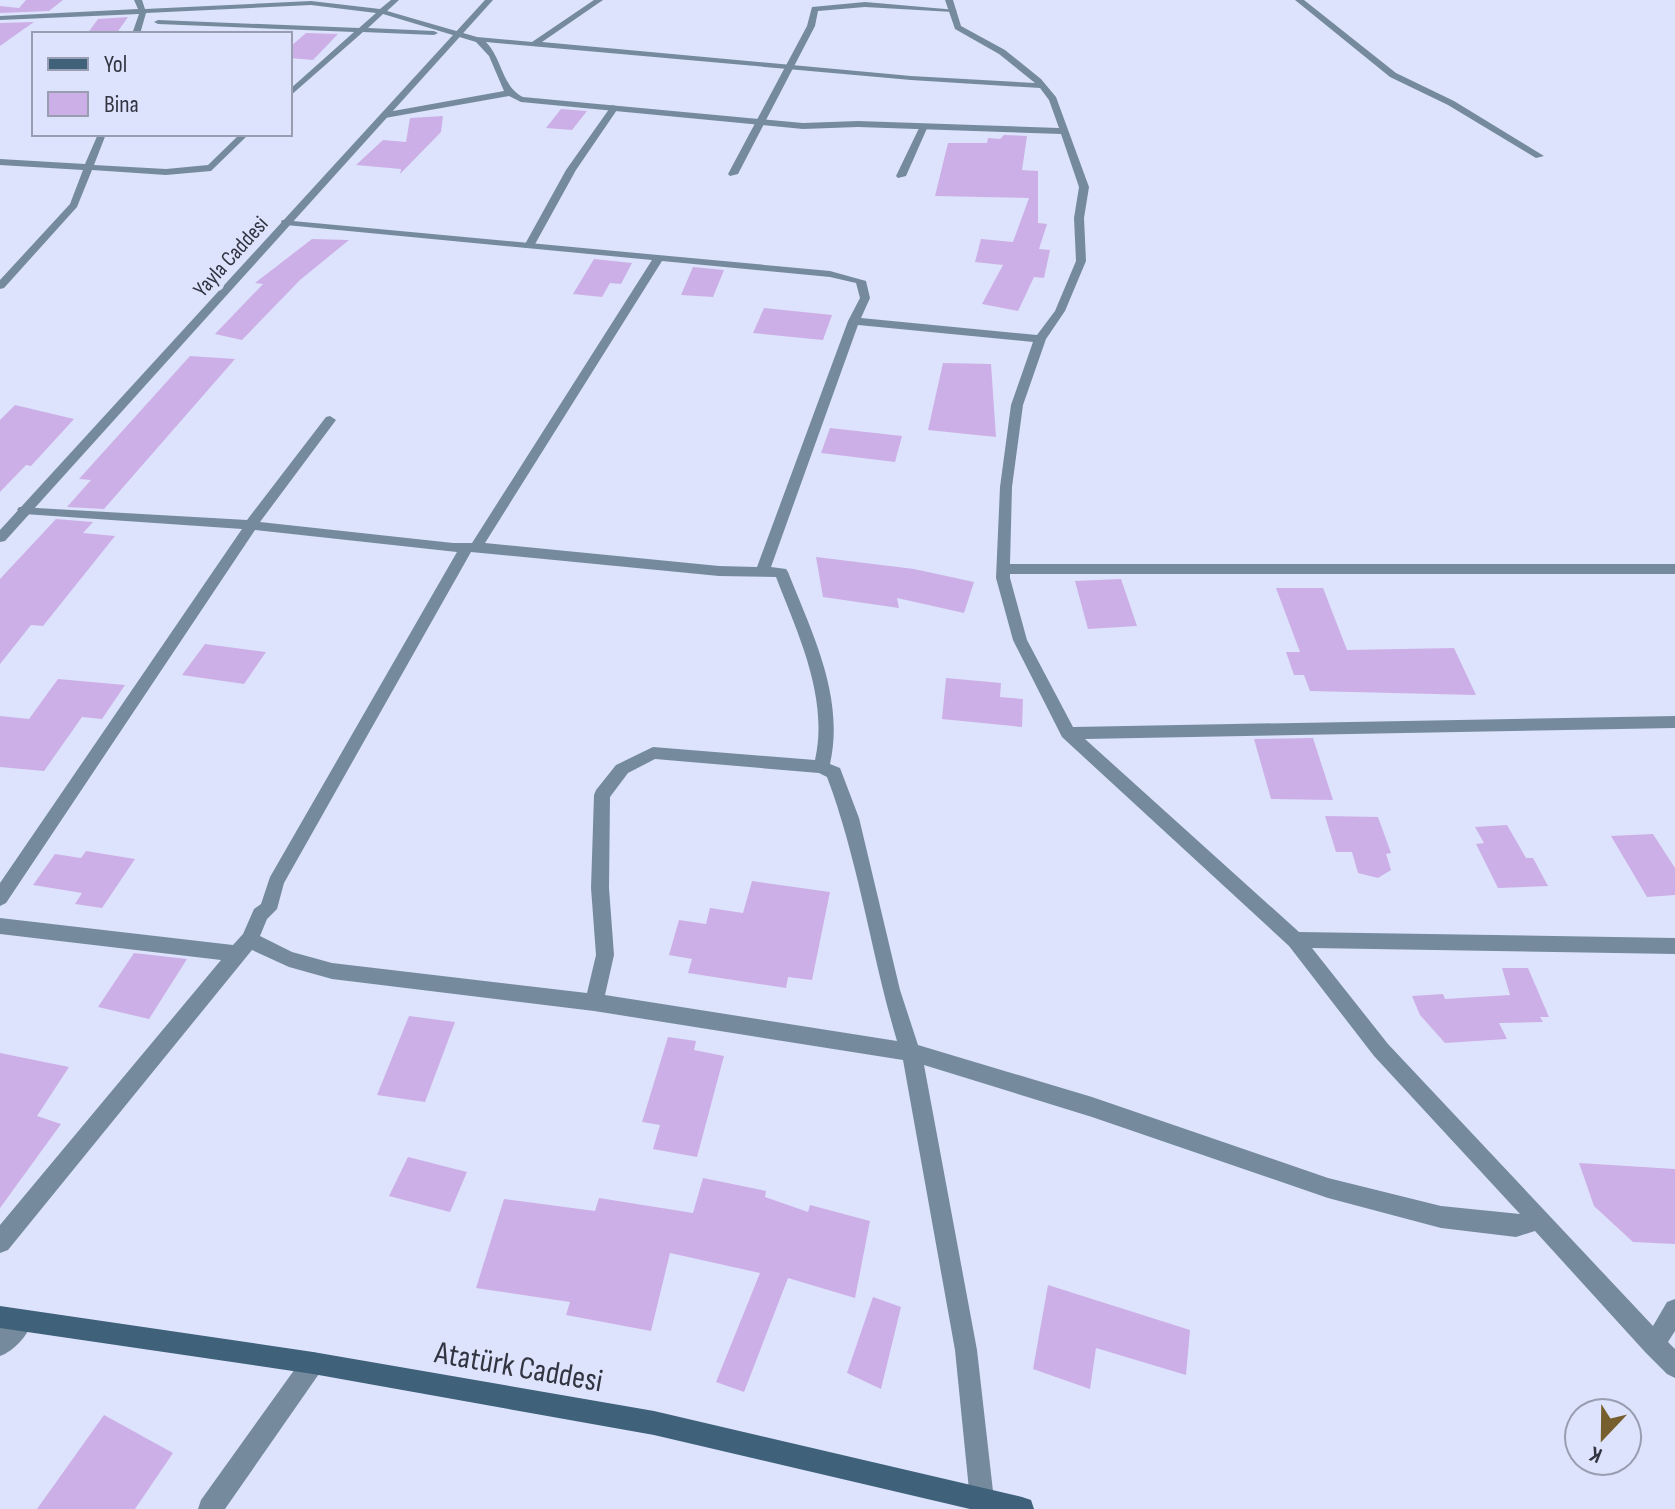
<svg xmlns="http://www.w3.org/2000/svg" width="1675" height="1509" viewBox="0 0 1675 1509" font-family="'Sofia Sans Condensed',sans-serif">
  <style>
    .building { fill: #cdafe7 }
    .lines { fill: none; stroke-linecap: round; stroke-linejoin: round }
    .service { fill: #758b9d; fill-rule: evenodd }
    .minor { fill: #758b9d; fill-rule: evenodd }
    .tertiary { fill: #758b9d; fill-rule: evenodd }
    .secondary { fill: #3f617a; fill-rule: evenodd }
    .labels { text-anchor: middle; stroke-width: 8; stroke-linejoin: round; paint-order: stroke }
    .far-street-label { font-size: 22px; fill: #323541; stroke: #dde3fc }
    .near-street-label { font-size: 32px; fill: #323541; stroke: #dde3fc }
  </style>
  <rect width="100%" height="100%" fill="#dde3fc"/>
  <g class="building">
    <path d="M26,0h37l-14,11 -49,2v-7l19,2z"/>
    <path d="M128,17l-12,17h-29l11,-15z"/>
    <path d="M34,22l-13,9 -21,15v-23z"/>
    <path d="M306,33l32,1 -25,26 -23,-2v-11z"/>
    <path d="M561,109l26,2 -15,19 -26,-2z"/>
    <path d="M443,116l-2,16 -41,42 1,-5 -45,-4 27,-25 23,2 4,-24z"/>
    <path d="M1004,135l23,1 -5,34 16,1v52l9,1 -8,25 11,1 -6,28 -10,-1 -16,34 -36,-7 21,-39 -28,-3 6,-23 32,3 16,-44 -94,-2 13,-53h39l1,-5 12,1z"/>
    <path d="M312,239l37,1 -49,40 -58,60 -27,-6 48,-50 -8,-1z"/>
    <path d="M594,259l38,4 -11,21 -11,-1 -8,14 -29,-3z"/>
    <path d="M693,267l31,3 -11,27 -32,-2z"/>
    <path d="M764,308l68,7 -9,25 -70,-7z"/>
    <path d="M190,356l45,3 -131,150 -37,-2 24,-27 -12,-1z"/>
    <path d="M943,363l48,1 5,73 -68,-7z"/>
    <path d="M15,405l59,14 -43,47 -5,-1 -26,27v-72z"/>
    <path d="M830,428l72,8 -7,26 -74,-9z"/>
    <path d="M56,519l37,3 -10,11 32,3 -72,90 -12,-1 -31,39v-85z"/>
    <path d="M816,557l98,12 60,13 -10,31 -67,-15 2,10 -76,-11z"/>
    <path d="M1121,579l16,47 -49,3 -13,-48z"/>
    <path d="M1276,588h47l24,62 107,-2 22,47 -166,-4 -6,-16h-10l-8,-23h14z"/>
    <path d="M205,644l61,8 -22,32 -62,-9z"/>
    <path d="M946,678l55,5 -1,14 23,2 -1,28 -80,-8z"/>
    <path d="M58,679l67,6 -23,34 -20,-2 -38,54 -44,-4v-51l29,3z"/>
    <path d="M1313,738l20,62 -62,-1 -17,-60z"/>
    <path d="M1325,816l53,1 13,36 -5,1 5,16 -13,8 -20,-5 -6,-21h-16z"/>
    <path d="M1507,825l19,33h7l15,28 -50,2 -22,-44 8,-1 -9,-16z"/>
    <path d="M1653,834l22,34v27l-28,2 -36,-61z"/>
    <path d="M86,851l49,8 -33,49 -27,-4 7,-11 -49,-8 22,-31 26,4z"/>
    <path d="M752,881l78,11 -18,88 -24,-3 -2,11 -98,-15 4,-14 -23,-4 10,-35 27,4 4,-16 33,5z"/>
    <path d="M134,953l53,6 -38,60 -51,-12z"/>
    <path d="M1502,968h26l21,49h-9l3,5 -44,1 8,16 -62,4 -25,-28 -8,-19 31,-2 2,5 65,-4z"/>
    <path d="M409,1016l46,6 -30,80 -48,-7z"/>
    <path d="M668,1037l28,4 -2,9 30,6 -27,101 -44,-8 7,-24 -18,-3z"/>
    <path d="M0,1053l69,14 -32,49 24,8 -61,84z"/>
    <path d="M408,1157l59,15 -17,40 -61,-16z"/>
    <path d="M1579,1163l96,6v75l-42,-2 -39,-36z"/>
    <path d="M703,1178l63,13 -1,6 43,15 2,-7 60,16 -15,77 -67,-20 -44,114 -28,-10 44,-109 -90,-20 -19,78 -85,-16 4,-13 -94,-14 28,-89 91,12 4,-13 94,15z"/>
    <path d="M1048,1285l142,45 -4,45 -90,-27 -6,41 -57,-20z"/>
    <path d="M873,1297l28,10 -20,82 -34,-16z"/>
    <path d="M104,1415l69,38 -38,56h-98z"/>
  </g>
  <g class="lines">
    <g class="service">
      <path d="M865,2l92,8 -4,2 -88,-5 -47,4 -3,15 -77,148 -8,2 -2,-2 79,-148 5,-19z"/>
      <path d="M612,105l7,2 -43,63 -42,76 -9,2 -1,-2 42,-76z"/>
      <path d="M921,124l7,2 -22,50 -8,2 -2,-2z"/>
    </g>
    <g class="minor">
      <path d="M134,0h8l3,9 166,-8 69,8 11,-9h8l-12,11 90,26 55,5 62,-42h9l-61,42 369,34 124,7 -36,-29 -44,-25 -10,-29h8l8,26 44,24 36,29 15,18 33,90 -5,31 2,43 -21,50 -19,28 -23,66 -11,82 -2,77h665v10h-665v4l17,62 46,87 602,-11v12l-590,11 214,193 376,6v16l-363,-6 76,96 265,282 14,-24 8,-3v32l-7,11 7,7v29l-8,-4 -21,-21 -111,-122 -19,6 -75,-9 -113,-30 -236,-81 -168,-52 53,285 17,150 -3,9h-17l-4,-9 -15,-150 -52,-290 -309,-49 -262,-32 -43,-12 -37,-17 -244,300 -8,3v-28l221,-265 -221,-26v-16l233,27 10,-11 11,-25 7,-5 9,-27 187,-325 -202,-22 -249,373 -6,3v-23l242,-354 -218,-15 -7,-4 2,-3 228,13 79,-103 4,-1 6,4 -76,102 193,21h19l180,-283 -366,-35 -5,-3 1,-2 548,51 36,10 4,17 -9,20 176,17 18,-24 21,-50 -2,-43 5,-31 -18,-53 -203,-7 -55,2 -282,-27 -12,-6 -124,22 -3,-1v-4l122,-22 -15,-35 -13,-14 -93,-28 -15,14 66,3 4,2 -4,2 -71,-3 -73,64v-7l64,-57 -196,-8 -4,-2 4,-2 201,8 17,-15 -65,-8 -165,8 -6,21h-8l7,-20 -139,6v-4l138,-7zM486,42l425,38 129,8 9,12 10,28 -201,-7 -55,2 -280,-26c-21,-10 -21,-39 -37,-55zM662,261l168,16 26,6 4,15 -12,23 -91,246 -38,-1 -234,-23zM858,325l175,17 -22,63 -11,82 -4,91 17,62 49,97 227,209 85,110 146,158 -79,-8 -113,-28 -236,-81 -174,-52 -18,-55 -41,-172 -19,-50 -10,-4c15,-67 -18,-131 -42,-192l-2,-3 -15,-2zM471,552l248,24 57,1c22,57 53,121 39,183l-162,-13 -37,18 -20,25 -2,5 -3,93 5,67 -9,38 -255,-30 -40,-11 -32,-16 7,-17 10,-10 7,-26zM655,759l164,14 8,4c32,85 44,177 70,264l-292,-46 9,-40 -5,-67 1,-91 18,-24z"/>
      <path d="M1295,0h9l92,73 58,28 90,55 -8,2 -88,-53 -58,-28z"/>
      <path d="M98,134h8l-12,31 72,4 42,-4 32,-31h9l-38,37 -45,4 -74,-5 -15,37 -73,81 -4,1v-9l70,-76 13,-34 -83,-5v-6l85,5z"/>
      <path d="M22,1310l8,3 3,8c-5,14 -19,30 -33,35v-28l14,-15z"/>
      <path d="M313,1352l8,3 3,8 -3,8 -96,138h-27l3,-9 104,-145z"/>
    </g>
    <path class="tertiary" d="M485,0h8l-488,541 -5,1v-12z"/>
    <path class="secondary" d="M0,1306l313,46 341,59 368,86 9,3 3,9h-64l-316,-74 -341,-61 -313,-46z"/>
  </g>
  <g class="labels">
    <g class="far-street-label">
      <text transform="translate(230 256) rotate(-48)" y="8">Yayla Caddesi</text>
    </g>
    <g class="near-street-label">
      <text transform="translate(519 1366) rotate(10)" y="11">Atatürk Caddesi</text>
    </g>
  </g>
  <rect x="32" y="32" width="260" height="104" fill="#dde3fc" stroke="#999db1" stroke-width="2"/>
  <rect x="48" y="58" width="40" height="12" fill="#3f617a" stroke="#999db1" stroke-width="2"/>
  <text x="104" y="72" font-size="24" fill="#323541">Yol</text>
  <rect x="48" y="92" width="40" height="24" fill="#cdafe7" stroke="#999db1" stroke-width="2"/>
  <text x="104" y="112" font-size="24" fill="#323541">Bina</text>
  <g transform="translate(1603 1437) rotate(202)"><circle r="38" fill="#dde3fc" stroke="#999db1" stroke-width="2"/>
  <path d="M0-6L14 30L0 20L-14 30Z" fill="#765e2f"/>
  <text y="-12" font-size="22" font-weight="bold" text-anchor="middle" fill="#323541">K</text>
  </g>
</svg>
